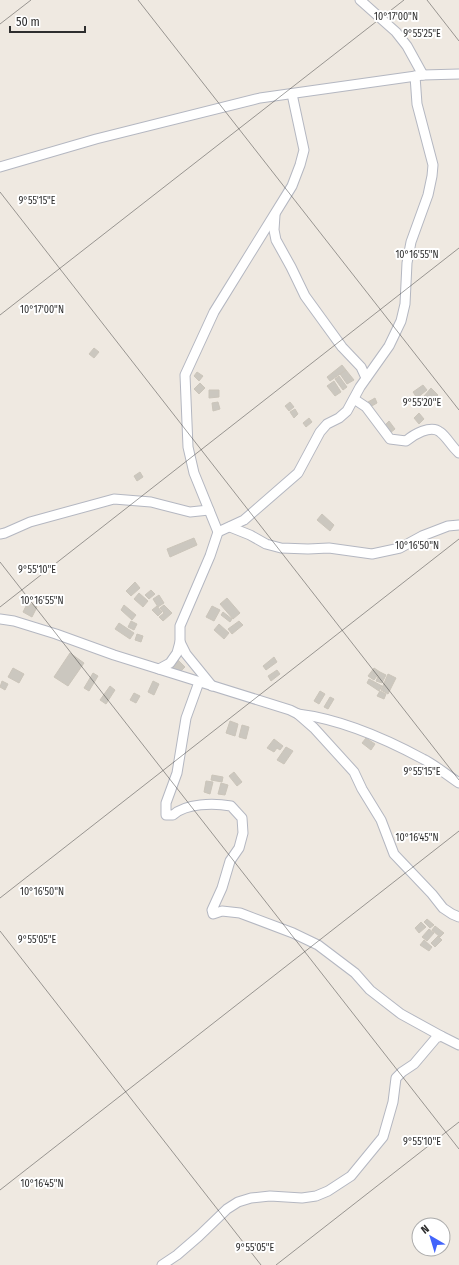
<svg xmlns="http://www.w3.org/2000/svg" width="459" height="1265" viewBox="0 0 459 1265" font-family="'Fira Sans Condensed',sans-serif">
  <style>
    .building { fill: #cbc7bf; stroke: #cbc5ba }
    .lines { fill: none; stroke-linecap: round; stroke-linejoin: round }
    .minor-casing { stroke: #b4b7c1; stroke-width: 11 }
    .minor { stroke: #fff; stroke-width: 9 }
    .ticks { fill: none; stroke: #2e2e2e; stroke-width: 1; stroke-opacity: 0.45 }
    .ticks-label { font-size: 10px; text-anchor: middle; fill: #2e2e2e; stroke: #fff; stroke-width: 4; stroke-linejoin: round; paint-order: stroke }
  </style>
  <rect width="100%" height="100%" fill="#efe9e1"/>
  <g class="building">
    <path d="M94,348l5,4 -5,6 -5,-4z"/>
    <path d="M342,365l4,5 -16,11 -3,-4z"/>
    <path d="M346,370l8,10 -7,4 -7,-10z"/>
    <path d="M197,372l6,4 -4,5 -5,-5z"/>
    <path d="M339,376l8,11 -4,3 -8,-11z"/>
    <path d="M334,381l7,11 -6,4 -8,-10z"/>
    <path d="M200,383l5,5 -6,6 -5,-5z"/>
    <path d="M423,385l4,5 -10,8 -4,-6z"/>
    <path d="M431,388l7,7 -7,7 -7,-6z"/>
    <path d="M209,390h10v7l-10,1z"/>
    <path d="M375,398l2,5 -7,4 -2,-5z"/>
    <path d="M218,402l2,7 -7,2 -1,-8z"/>
    <path d="M290,402l4,5 -5,4 -4,-5z"/>
    <path d="M295,409l3,5 -4,4 -4,-6z"/>
    <path d="M419,413l5,6 -5,5 -5,-6z"/>
    <path d="M309,418l3,4 -6,5 -3,-4z"/>
    <path d="M389,421l6,8 -5,4 -6,-7z"/>
    <path d="M140,472l3,5 -6,4 -3,-5z"/>
    <path d="M322,514l12,11 -4,6 -13,-11z"/>
    <path d="M194,538l3,7 -27,12 -3,-8z"/>
    <path d="M135,582l5,6 -9,8 -5,-5z"/>
    <path d="M151,590l4,4 -6,5 -4,-4z"/>
    <path d="M139,593l9,8 -5,6 -9,-8z"/>
    <path d="M159,595l5,8 -6,4 -5,-8z"/>
    <path d="M227,598l13,15 -7,6 -13,-15z"/>
    <path d="M28,602l9,5 -5,10 -9,-5z"/>
    <path d="M124,605l12,10 -4,5 -11,-10z"/>
    <path d="M164,605l8,8 -9,8 -4,-4 5,-4 -4,-5z"/>
    <path d="M157,606l5,6 -4,4 -6,-6z"/>
    <path d="M212,606l8,4 -6,11 -8,-4z"/>
    <path d="M223,612l9,7 -2,3 -9,-7z"/>
    <path d="M131,621l6,3 -3,6 -6,-3z"/>
    <path d="M239,621l4,4 -11,9 -4,-5z"/>
    <path d="M119,623l15,10 -4,6 -15,-10z"/>
    <path d="M219,624l10,9 -5,6 -10,-9z"/>
    <path d="M137,634l6,2 -2,6 -6,-2z"/>
    <path d="M70,653l14,10 -16,23 -14,-9z"/>
    <path d="M274,657l3,5 -11,8 -3,-4z"/>
    <path d="M178,660l7,7 -6,6 -7,-6z"/>
    <path d="M13,668l11,6 -5,9 -11,-6z"/>
    <path d="M374,668l6,4 -6,8 -6,-4z"/>
    <path d="M277,670l3,4 -9,7 -3,-5z"/>
    <path d="M380,672l6,3 -4,8 -6,-2z"/>
    <path d="M93,673l5,3 -9,15 -5,-3z"/>
    <path d="M388,674l8,4 -8,16 -7,-4z"/>
    <path d="M369,679l13,7 -3,5 -12,-8z"/>
    <path d="M2,681l6,3 -3,6 -5,-3z"/>
    <path d="M153,681l6,3 -5,11 -6,-3z"/>
    <path d="M110,686l5,4 -9,14 -6,-4z"/>
    <path d="M320,691l5,3 -6,10 -5,-3z"/>
    <path d="M380,691l6,3 -2,5 -7,-3z"/>
    <path d="M134,693l6,3 -4,7 -6,-3z"/>
    <path d="M330,697l4,2 -6,10 -4,-2z"/>
    <path d="M230,721l8,3 -3,12 -9,-3z"/>
    <path d="M242,725l7,2 -3,12 -7,-2z"/>
    <path d="M366,738l9,6 -4,6 -9,-7z"/>
    <path d="M274,739l9,7 -3,4 -3,-2 -3,4 -7,-4z"/>
    <path d="M286,747l7,4 -9,13 -7,-4z"/>
    <path d="M234,772l8,10 -5,4 -8,-10z"/>
    <path d="M212,775l11,2 -1,5 -11,-2z"/>
    <path d="M206,781l7,1 -3,12 -6,-2z"/>
    <path d="M221,783l7,2 -3,10 -7,-1z"/>
    <path d="M427,919l7,6 -4,3 -6,-6z"/>
    <path d="M421,922l5,5 -7,6 -4,-5z"/>
    <path d="M435,926l9,7 -4,4 -8,-7z"/>
    <path d="M429,929l5,4 -7,8 -5,-4z"/>
    <path d="M438,936l4,4 -7,7 -4,-4z"/>
    <path d="M424,940l8,7 -3,4 -9,-6z"/>
  </g>
  <g class="lines">
    <defs>
      <g id="minor">
        <path d="M360,0l36,32 11,14 16,29"/>
        <path d="M0,167l96,-28 164,-41 163,-23 36,-1"/>
        <path d="M275,215l-1,15 2,10 15,27 14,29 37,51 19,20 5,11"/>
        <path d="M354,399l12,8 24,32 16,2c7,-6 25,-17 34,-9 7,5 11,14 19,21"/>
        <path d="M230,527l20,8 16,9 15,4 27,1 21,-1 43,6 28,-6 22,-12 26,-10 11,-1"/>
        <path d="M218,532l26,-12 54,-47 22,-41 7,-8 12,-6 8,-7 13,-24 29,-41 12,-25 4,-17 2,-41 4,-21 17,-47 4,-19 1,-11 -16,-61 -2,-28"/>
        <path d="M0,534l5,-1 25,-11 84,-23 37,3 39,10 19,-2"/>
        <path d="M0,619l14,2 42,13 58,21 176,55 8,4 16,14 40,44 8,17 19,31 13,34 38,40 11,14 9,6 7,3"/>
        <path d="M180,642l6,12 26,32"/>
        <path d="M159,669l11,-6 7,-10 3,-11v-16l30,-70 8,-24 -24,-59 -6,-26 -3,-72 29,-63 78,-126 8,-21 4,-15 -12,-56"/>
        <path d="M199,682l-13,36 -9,55 -11,30v12h7c13,-12 41,-12 58,-9l11,12 1,15 -4,15 -9,13 -8,27 -10,22 1,4 9,-3 18,2 53,20 25,12 37,28 15,17 31,24 40,22"/>
        <path d="M298,714c41,5 88,25 125,45 12,6 24,16 36,24"/>
        <path d="M162,1265l15,-10 22,-19 28,-27 11,-7 13,-4 19,-2 32,2 14,-2 12,-5 23,-15 32,-39 10,-35 3,-24 6,-6 12,-8 22,-26 5,-2 18,9"/>
      </g>
    </defs>
    <use href="#minor" class="minor-casing"/>
    <use href="#minor" class="minor"/>
  </g>
  <path class="ticks" d="M138,0l321,410M427,0l32,41M0,24l31,-24M0,192l459,588M0,315l404,-315M0,562l459,587M0,607l459,-359M0,898l459,-359M0,931l261,334M0,1190l459,-359M276,1265l183,-143"/>
  <g class="ticks-label">
    <text x="396" y="20">10°17'00"N</text>
    <text x="422" y="37">9°55'25"E</text>
    <text x="37" y="204">9°55'15"E</text>
    <text x="417" y="258">10°16'55"N</text>
    <text x="42" y="313">10°17'00"N</text>
    <text x="422" y="406">9°55'20"E</text>
    <text x="417" y="549">10°16'50"N</text>
    <text x="37" y="573">9°55'10"E</text>
    <text x="42" y="604">10°16'55"N</text>
    <text x="422" y="775">9°55'15"E</text>
    <text x="417" y="841">10°16'45"N</text>
    <text x="42" y="895">10°16'50"N</text>
    <text x="37" y="943">9°55'05"E</text>
    <text x="422" y="1145">9°55'10"E</text>
    <text x="42" y="1187">10°16'45"N</text>
    <text x="255" y="1251">9°55'05"E</text>
  </g>
  <g transform="translate(431 1237) rotate(322)"><circle r="19" fill="#ffffff" stroke="#ababab"/>
  <path d="M0-3L7 15L0 10L-7 15Z" fill="#4264fb"/>
  <text y="-6" font-size="11" font-weight="bold" text-anchor="middle" fill="#2e2e2e">N</text>
  </g>
  <path d="M10 26v6h75v-6" fill="none" stroke="#2e2e2e" stroke-width="2"/>
  <text x="16" y="26" font-size="12" fill="#2e2e2e" stroke="#ffffff" stroke-width="3" paint-order="stroke">50 m</text>
</svg>
